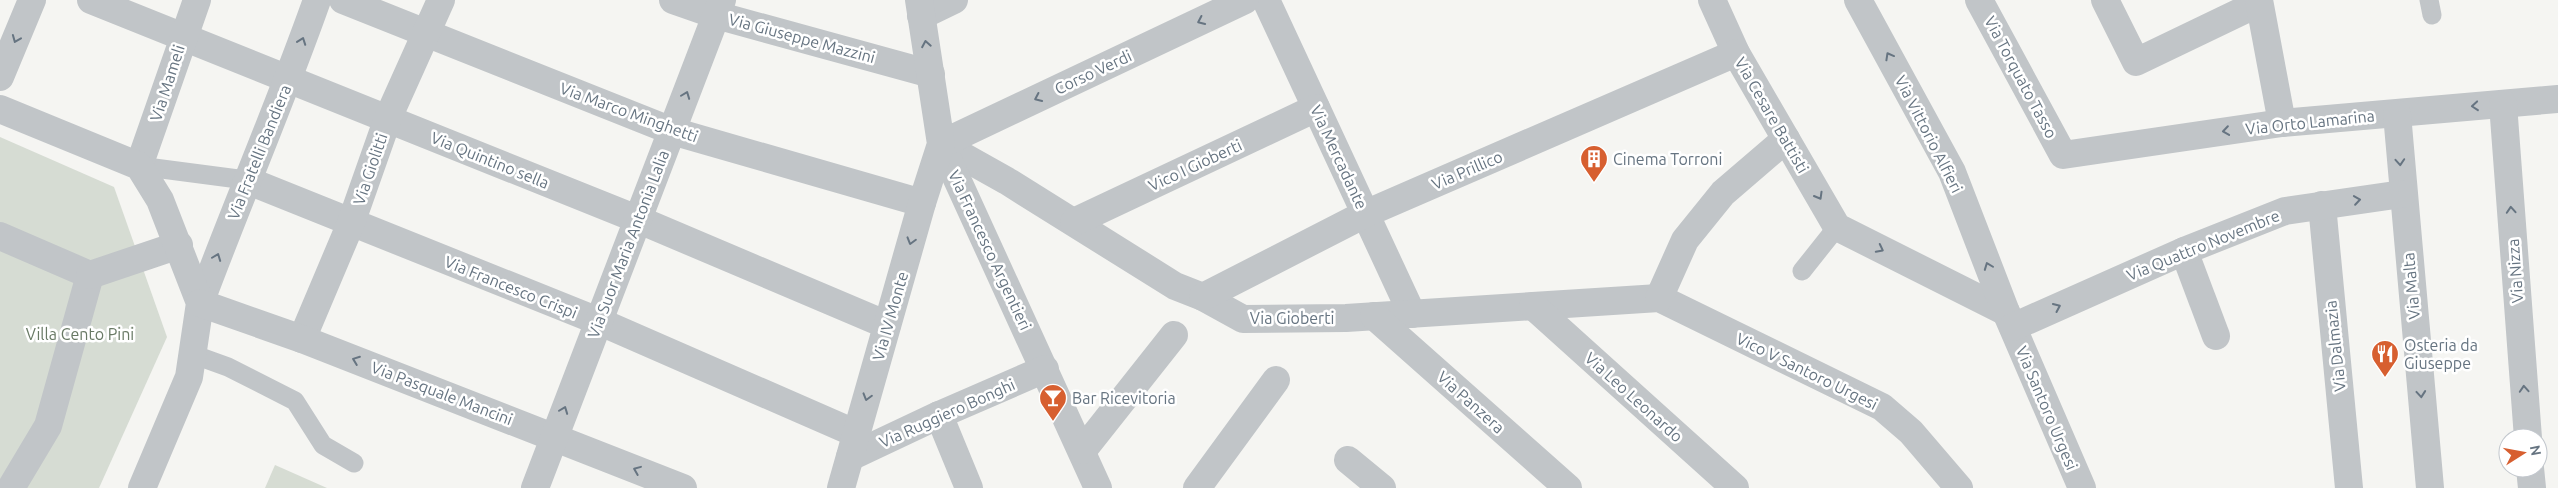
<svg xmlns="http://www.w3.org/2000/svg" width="2558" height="488" viewBox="0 0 2558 488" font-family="Ubuntu,sans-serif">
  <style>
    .green { fill: #d6dcd3 }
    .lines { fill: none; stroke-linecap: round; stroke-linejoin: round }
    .service { stroke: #c1c5c8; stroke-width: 19 }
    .pedestrian { stroke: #c1c5c8; stroke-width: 28 }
    .minor { stroke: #c1c5c8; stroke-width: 28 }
    .tertiary { stroke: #c1c5c8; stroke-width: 28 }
    .oneway { stroke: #667481 }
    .labels { text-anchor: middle; stroke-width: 5; stroke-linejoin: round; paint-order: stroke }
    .street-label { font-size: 16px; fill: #667481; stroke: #fff }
    .poi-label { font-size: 16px; fill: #667481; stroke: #fff; text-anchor: start }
    .park-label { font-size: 16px; fill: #687964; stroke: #fff }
  </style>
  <rect width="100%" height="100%" fill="#f5f5f2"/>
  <g class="green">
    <path d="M0,137l114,50 53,150 -68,151h-99z"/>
    <path d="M275,465l52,23h-62z"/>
  </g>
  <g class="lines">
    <g class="service">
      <path d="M2429,0l3,15"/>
      <path d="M139,166l107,14"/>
      <path d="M1802,271l35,-44"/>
      <path d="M192,354l36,13 67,34 28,44 31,18"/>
    </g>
    <g class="pedestrian">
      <path d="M0,236l90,39 -42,151 -37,62"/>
      <path d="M90,275l89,-30"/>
    </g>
    <g class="minor">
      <path d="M91,0l546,219 250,106"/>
      <path d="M343,0l329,131 250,72"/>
      <path d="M673,0l43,15 215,59"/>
      <path d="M1266,0l146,314"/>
      <path d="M1712,0l24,53 101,174 169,85"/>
      <path d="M1858,0l94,172 54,140 76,176"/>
      <path d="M1979,0l84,155 219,-32 276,-24"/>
      <path d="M2105,0l31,62 123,-59"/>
      <path d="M2259,0l23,123"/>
      <path d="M921,16l33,-16"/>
      <path d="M0,77l32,-77"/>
      <path d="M2503,104l25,334"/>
      <path d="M2397,114l33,374"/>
      <path d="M941,144l66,37 168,105 28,11 40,22 103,-1 313,-20 223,109 29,25 48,56"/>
      <path d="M941,144l157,344"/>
      <path d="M139,166l58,-166"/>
      <path d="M246,180l352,141 259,113"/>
      <path d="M2322,205l27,283"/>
      <path d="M1074,222l242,-114"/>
      <path d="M2184,251l32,85"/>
      <path d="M1203,297l162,-83 371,-161"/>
      <path d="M1659,298l26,-58 38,-47 63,-54"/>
      <path d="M200,303c38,-102 81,-201 117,-303"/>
      <path d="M1533,306l202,182"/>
      <path d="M1374,316l194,172"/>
      <path d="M2013,327l171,-76 101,-40 117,-17"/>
      <path d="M302,339l49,-116 37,-105 53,-118"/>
      <path d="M939,415l30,73"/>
      <path d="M1083,450l91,-115"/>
      <path d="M850,457l89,-42 106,-46"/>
      <path d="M1348,460l34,28"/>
      <path d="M2530,468l2,20"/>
      <path d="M1197,488l79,-108"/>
    </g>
    <g class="tertiary">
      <path d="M0,109l139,57 21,34 40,103 -11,74 -47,111"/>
      <path d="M941,144l304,-144"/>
      <path d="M200,303l102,36 381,149"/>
      <path d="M535,488l187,-488"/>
      <path d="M841,488l81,-285 19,-59 -22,-144"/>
    </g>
  </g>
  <defs><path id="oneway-chevron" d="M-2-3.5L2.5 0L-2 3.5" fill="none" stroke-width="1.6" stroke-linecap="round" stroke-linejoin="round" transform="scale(1.25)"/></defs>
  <g class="oneway">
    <use href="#oneway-chevron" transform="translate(1201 21) rotate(155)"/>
    <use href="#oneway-chevron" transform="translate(16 39) rotate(112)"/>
    <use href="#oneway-chevron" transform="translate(302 41) rotate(-70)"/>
    <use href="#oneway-chevron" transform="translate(926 44) rotate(-100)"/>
    <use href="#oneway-chevron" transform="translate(1889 56) rotate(-119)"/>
    <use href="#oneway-chevron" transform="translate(686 95) rotate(-69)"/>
    <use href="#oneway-chevron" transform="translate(1038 98) rotate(155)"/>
    <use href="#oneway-chevron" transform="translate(2475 106) rotate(175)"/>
    <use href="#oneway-chevron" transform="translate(2226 131) rotate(172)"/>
    <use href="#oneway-chevron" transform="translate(2400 162) rotate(86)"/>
    <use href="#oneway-chevron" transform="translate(1819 196) rotate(60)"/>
    <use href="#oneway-chevron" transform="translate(2357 200) rotate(-8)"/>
    <use href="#oneway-chevron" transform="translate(2511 210) rotate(-94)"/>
    <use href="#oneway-chevron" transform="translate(911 241) rotate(106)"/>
    <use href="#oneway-chevron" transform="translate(1880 249) rotate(27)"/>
    <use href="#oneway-chevron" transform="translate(217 257) rotate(-69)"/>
    <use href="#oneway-chevron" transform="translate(1988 266) rotate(-111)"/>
    <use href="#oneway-chevron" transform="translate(2057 307) rotate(-24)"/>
    <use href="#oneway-chevron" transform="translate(356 360) rotate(-159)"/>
    <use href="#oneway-chevron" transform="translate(2524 389) rotate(-94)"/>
    <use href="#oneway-chevron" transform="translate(2421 394) rotate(85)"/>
    <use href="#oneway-chevron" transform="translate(867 397) rotate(106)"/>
    <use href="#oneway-chevron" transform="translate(564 410) rotate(-69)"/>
    <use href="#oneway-chevron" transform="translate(637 470) rotate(-158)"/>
  </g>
  <defs>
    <symbol id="building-pin" viewBox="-11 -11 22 30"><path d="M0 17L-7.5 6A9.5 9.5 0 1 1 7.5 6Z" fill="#d75f30" stroke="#fff"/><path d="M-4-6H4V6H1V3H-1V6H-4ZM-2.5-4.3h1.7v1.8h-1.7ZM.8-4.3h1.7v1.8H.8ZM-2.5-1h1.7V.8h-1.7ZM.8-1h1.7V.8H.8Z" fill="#fff"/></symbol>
    <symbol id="restaurant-pin" viewBox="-11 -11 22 30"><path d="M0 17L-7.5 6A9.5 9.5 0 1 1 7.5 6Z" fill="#d75f30" stroke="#fff"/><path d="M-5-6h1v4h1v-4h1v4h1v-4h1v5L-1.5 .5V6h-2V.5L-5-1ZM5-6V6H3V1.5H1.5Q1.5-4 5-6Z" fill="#fff"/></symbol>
    <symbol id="bar-pin" viewBox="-11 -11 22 30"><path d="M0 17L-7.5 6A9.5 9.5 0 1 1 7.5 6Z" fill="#d75f30" stroke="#fff"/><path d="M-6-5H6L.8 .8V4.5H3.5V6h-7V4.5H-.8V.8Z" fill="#fff"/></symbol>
  </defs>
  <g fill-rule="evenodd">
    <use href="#building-pin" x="1578" y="143" width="32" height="43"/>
    <use href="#restaurant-pin" x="2369" y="338" width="32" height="43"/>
    <use href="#bar-pin" x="1037" y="382" width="32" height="43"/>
  </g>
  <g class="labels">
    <g class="street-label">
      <text transform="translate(802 38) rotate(15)" y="6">Via Giuseppe Mazzini</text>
      <text transform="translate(1093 72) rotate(-25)" y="6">Corso Verdi</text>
      <text transform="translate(2021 77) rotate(62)" y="6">Via Torquato Tasso</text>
      <text transform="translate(167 83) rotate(-72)" y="6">Via Mameli</text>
      <text transform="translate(629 112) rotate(20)" y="6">Via Marco Minghetti</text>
      <text transform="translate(1772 115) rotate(60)" y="6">Via Cesare Battisti</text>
      <text transform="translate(2310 122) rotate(-6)" y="6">Via Orto Lamarina</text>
      <text transform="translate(1929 134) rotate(63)" y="6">Via Vittorio Alfieri</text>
      <text transform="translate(259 152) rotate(-68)" y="6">Via Fratelli Bandiera</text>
      <text transform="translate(1339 157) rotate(65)" y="6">Via Mercadante</text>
      <text transform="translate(490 160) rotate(22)" y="6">Via Quintino sella</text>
      <text transform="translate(1195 165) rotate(-25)" y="6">Vico I Gioberti</text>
      <text transform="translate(370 169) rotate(-71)" y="6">Via Giolitti</text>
      <text transform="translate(1467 170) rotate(-23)" y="6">Via Prillico</text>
      <text transform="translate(628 244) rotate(-69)" y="6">Via Suor Maria Antonia Lalia</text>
      <text transform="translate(2203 245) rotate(-22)" y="6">Via Quattro Novembre</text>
      <text transform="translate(990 250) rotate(65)" y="6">Via Francesco Argentieri</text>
      <text transform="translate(2515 271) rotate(-94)" y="6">Via Nizza</text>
      <text transform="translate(2411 286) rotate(-95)" y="6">Via Malta</text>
      <text transform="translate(511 287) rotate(22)" y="6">Via Francesco Crispi</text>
      <text transform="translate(890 316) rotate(-74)" y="6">Via IV Monte</text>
      <text x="1292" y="324">Via Gioberti</text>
      <text transform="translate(2335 346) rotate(-96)" y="6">Via Dalmazia</text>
      <text transform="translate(1807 371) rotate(26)" y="6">Vico V Santoro Urgesi</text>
      <text transform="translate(442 393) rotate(21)" y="6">Via Pasquale Mancini</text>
      <text transform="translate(1634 397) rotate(42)" y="6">Via Leo Leonardo</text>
      <text transform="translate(1471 402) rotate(42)" y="6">Via Panzera</text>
      <text transform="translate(2047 408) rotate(67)" y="6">Via Santoro Urgesi</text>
      <text transform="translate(947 413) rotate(-24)" y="6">Via Ruggiero Bonghi</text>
    </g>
    <g class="poi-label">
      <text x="1613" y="165">Cinema Torroni</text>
      <text x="2404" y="351">Osteria da<tspan x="2404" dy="18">Giuseppe</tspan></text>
      <text x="1072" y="404">Bar Ricevitoria</text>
    </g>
    <g class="park-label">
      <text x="80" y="340">Villa Cento Pini</text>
    </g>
  </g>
  <g transform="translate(2523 453) rotate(79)"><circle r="24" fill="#ffffff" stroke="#c2c7cd"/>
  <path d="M0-4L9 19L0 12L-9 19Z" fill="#d75f30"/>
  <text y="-8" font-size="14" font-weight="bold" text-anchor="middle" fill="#667481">N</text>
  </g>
</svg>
